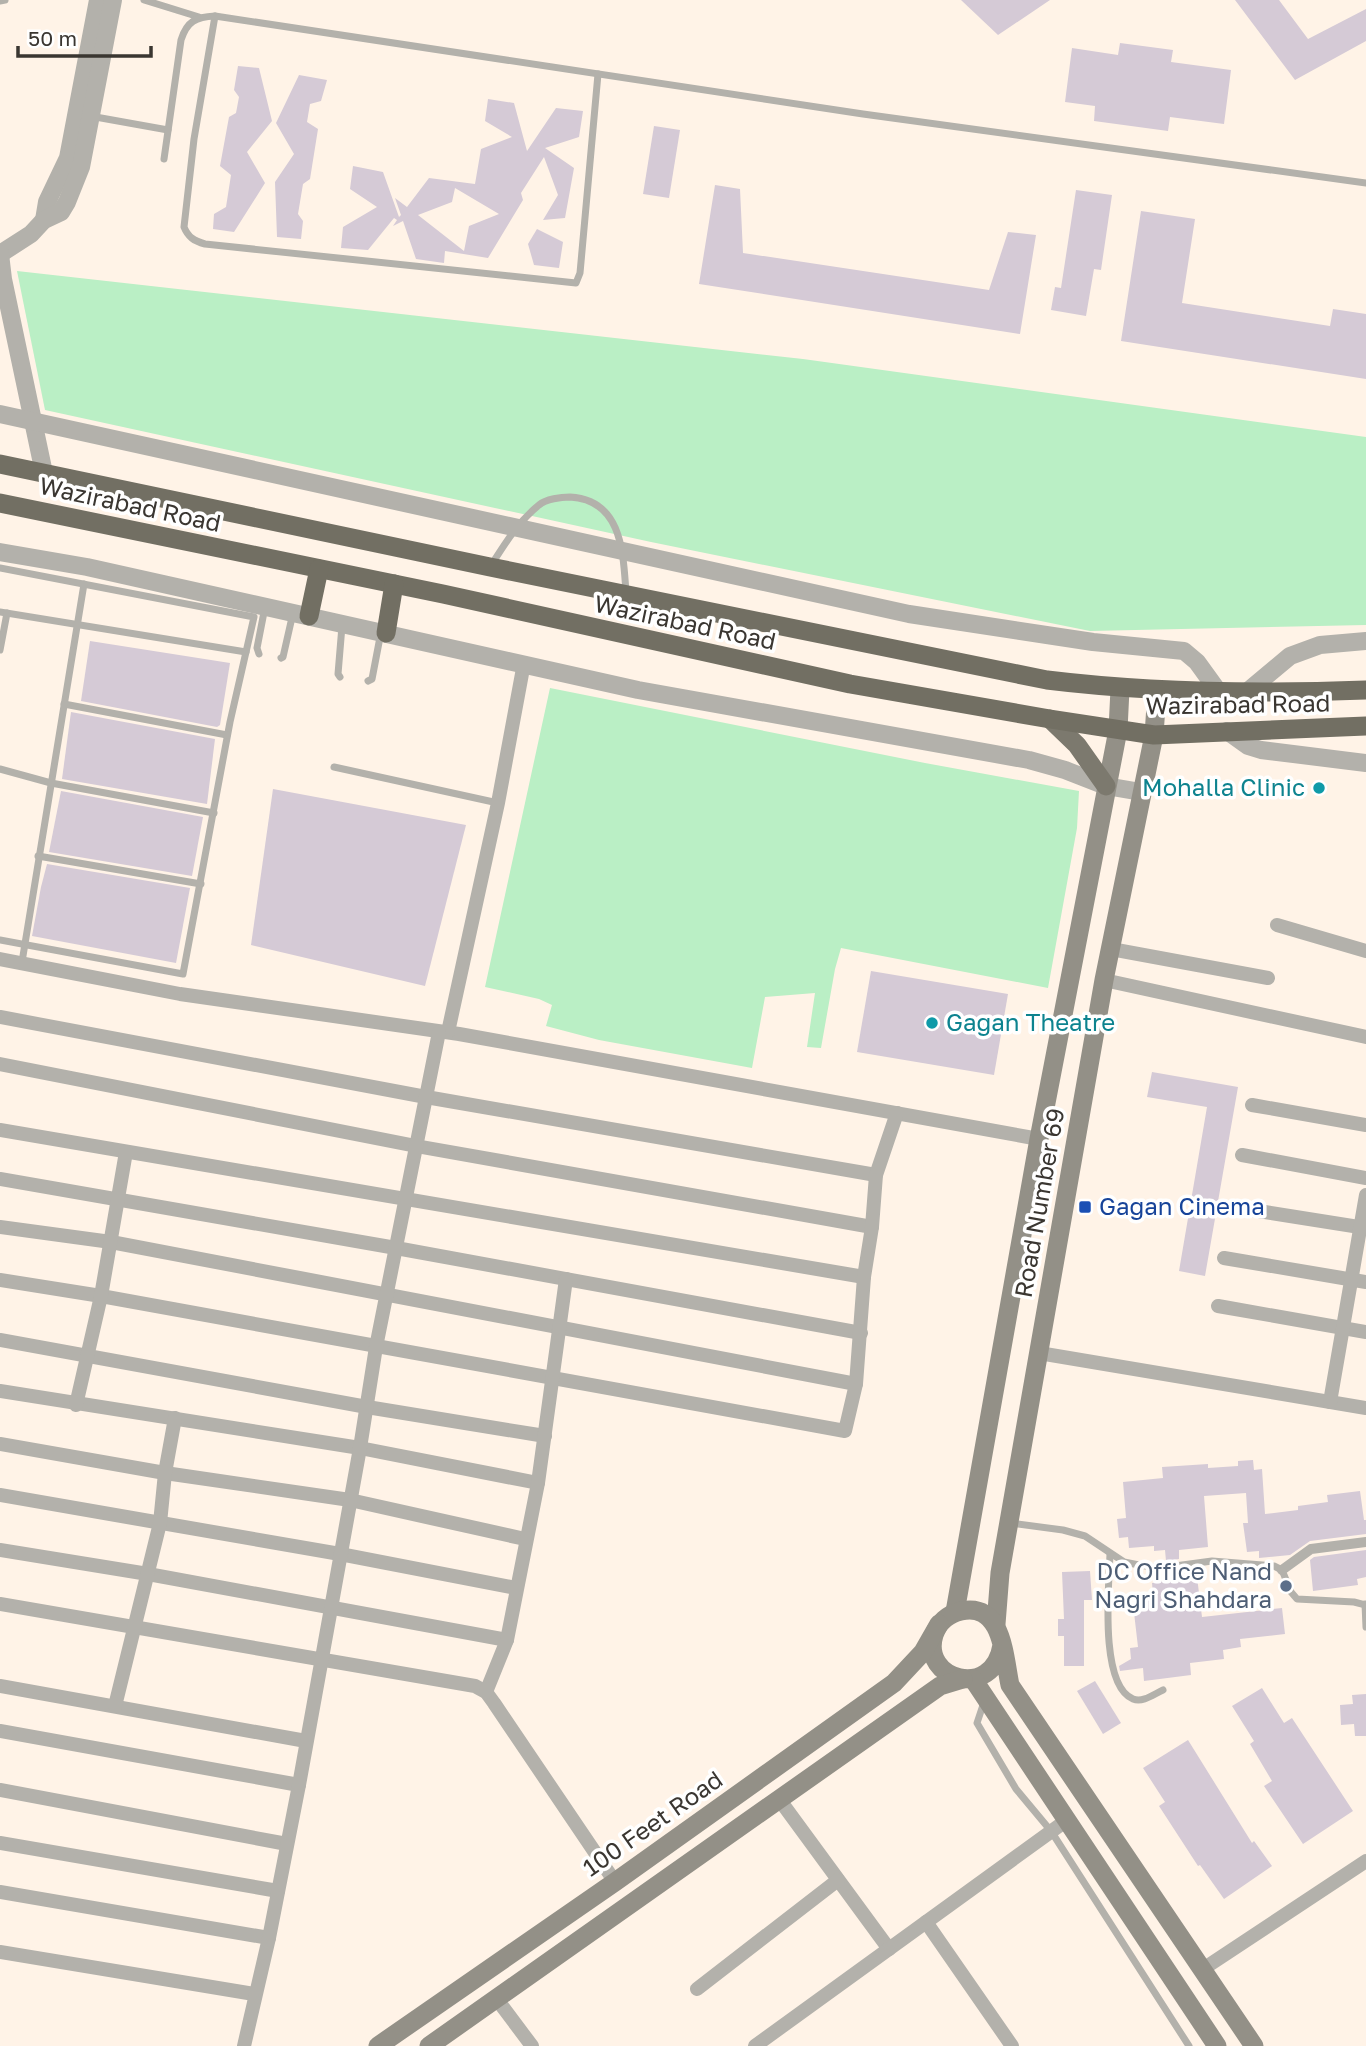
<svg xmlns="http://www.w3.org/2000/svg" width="1366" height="2046" viewBox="0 0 1366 2046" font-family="'Golos Text',sans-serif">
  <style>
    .green { fill: #baefc5 }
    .building { fill: #d5cad6; fill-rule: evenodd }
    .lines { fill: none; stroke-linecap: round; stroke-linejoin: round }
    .service { stroke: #b3b1ab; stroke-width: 7 }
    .pedestrian { stroke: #b3b1ab; stroke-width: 10 }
    .minor { stroke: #b3b1ab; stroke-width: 14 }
    .tertiary { stroke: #b3b1ab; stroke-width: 18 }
    .secondary { stroke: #939087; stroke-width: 19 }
    .primary { stroke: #7c796e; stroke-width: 19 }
    .trunk { stroke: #726f63; stroke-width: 19 }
    .culture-dot { fill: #0f9aa8; stroke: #fff; stroke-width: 2.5 }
    .transit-dot { fill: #1a4fb4; stroke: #fff; stroke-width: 2.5 }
    .service-dot { fill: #5c6f8a; stroke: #fff; stroke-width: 2.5 }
    .labels { text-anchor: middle; stroke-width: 7; stroke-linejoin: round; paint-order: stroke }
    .street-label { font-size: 24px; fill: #3a3631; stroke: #fff }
    .culture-label { font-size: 24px; fill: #0d838f; stroke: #fff; text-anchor: end }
    .transit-label { font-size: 24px; fill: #164399; stroke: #fff; text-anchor: start }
    .service-label { font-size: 24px; fill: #4e5e75; stroke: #fff; text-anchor: end }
  </style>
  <rect width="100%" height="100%" fill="#fff3e7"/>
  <g class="green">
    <path d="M17,271l786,88 563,78v188l-276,6 -439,-89 -606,-132z"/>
    <path d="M550,688l375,75 154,28 -2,37 -29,160 -207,-40 -6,21 -14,79 -14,-1 8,-54 -50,4 -13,71 -153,-28 -53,-14 6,-21 -13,-6 -54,-12z"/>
  </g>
  <g class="building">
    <path d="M961,0h89l-52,35z"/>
    <path d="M1235,0h44l29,39 58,-30v32l-71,39z"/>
    <path d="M1120,43l53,7 -2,12 60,8 -7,54 -54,-7 -2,14 -74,-10 1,-15 -30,-4 7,-54 46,7z"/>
    <path d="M238,66l21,2 13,53 -25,31 18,31 -31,49 -21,-3 1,-15 12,-7 5,-32 -11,-9 9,-49 7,-4 3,-16 -5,-7z"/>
    <path d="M299,75l28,5 -6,21 -11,3 -3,18 11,7 -8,50 -7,5 -5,30 5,7 -2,18 -24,-2 -2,-55 19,-28 -18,-31z"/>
    <path d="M488,99l26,4 13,48 29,-43 27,3 -4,26 -34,11 29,20 -9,50 -22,2 15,-25 -14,-38 -23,36 2,7 -35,58 -43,-7 -1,12 -28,-4 -13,-38 -10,5 4,-6 -3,-2 -26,32 -27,-2 2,-21 34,-20 -27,-18 3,-23 30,6 16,45 2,-2 -6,-17 12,9 22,-29 46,6 6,-35 31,-12 -27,-16zM455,188l44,26 -30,12 -5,25 -46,-36 34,-13z"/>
    <path d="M654,126l26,4 -11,68 -26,-4z"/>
    <path d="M715,185l25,4 3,64 246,37 19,-58 28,3 -16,99 -321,-50z"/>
    <path d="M1076,190l36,5 -11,75 -7,-1 -8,47 -35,-6 4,-23 6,1z"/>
    <path d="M1141,211l54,8 -13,84 148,23 3,-17 33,5v65l-245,-38z"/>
    <path d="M537,229l26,13 -4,26 -25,-3 -6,-21z"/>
    <path d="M90,641l140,22 -10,62 -3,2 -136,-26z"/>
    <path d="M71,712l144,27 -8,65 -145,-25z"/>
    <path d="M273,789l193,36 -41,161 -174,-41z"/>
    <path d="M61,791l142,26 -11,59 -143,-24z"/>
    <path d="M47,864l143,24 -14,75 -144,-27 9,-49z"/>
    <path d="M871,971l137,23 -14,81 -137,-23z"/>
    <path d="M1152,1072l86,15 -33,189 -26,-5 28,-164 -60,-10z"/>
    <path d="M1253,1460l1,10 8,-1 3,45 33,-4v-4l30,-4 -1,-7 33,-4 4,29h2v14l-56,7 -20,14 -31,3v-7l-12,1 -4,-29h5l-2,-30 -42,3 4,51 -29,3v9l-13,2 -1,-11 -11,1v-5l-25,2 -1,-11 -9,1 -2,-19 9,-1 -3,-36 40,-4 -1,-11 46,-3v4l30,-2v-5z"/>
    <path d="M1366,1550v27l-9,2 1,6 -45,6 -3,-31 4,-3z"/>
    <path d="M1090,1571l2,29h-8v66h-20v-30h-6v-17h6l-2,-47z"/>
    <path d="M1180,1572v7l17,-2 5,40 80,-9 3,26 -45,5 1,8 -18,3 1,9 -34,4 1,12 -47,6 -1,-13 -23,3 -1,-5 12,-7 -1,-11 8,-1 -5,-43 11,-2 -1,-7 10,-1 -1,-11 16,-3 -1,-7z"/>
    <path d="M1095,1681l26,42 -18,11 -26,-43z"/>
    <path d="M1262,1688l22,35 8,-5 61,93 -50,33 -39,-58 8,-5 -22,-37 4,-3 -22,-35z"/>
    <path d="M1366,1694v42h-11l-1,-12 -13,1 -1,-20 13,-1 -1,-9z"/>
    <path d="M1188,1740l64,103 2,-2 18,25 -48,33 -24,-34 -2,1 -39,-60 6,-4 -22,-34z"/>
  </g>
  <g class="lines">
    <g class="service">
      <path d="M144,0l55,17"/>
      <path d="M0,1l5,-1"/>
      <path d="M215,16l-21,123 -10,88c4,10 10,14 21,17l371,39 4,-10 18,-199"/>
      <path d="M90,116l78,14"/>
      <path d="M164,159l17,-119c6,-19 15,-23 34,-24l648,98 503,69"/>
      <path d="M492,564c14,-22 27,-43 47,-59 7,-6 22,-8 31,-8 52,3 53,55 56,95"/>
      <path d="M0,568l254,49 -24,105 -47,252 -183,-34"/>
      <path d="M0,612l246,40"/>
      <path d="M0,650l7,-37"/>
      <path d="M259,654l-2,-6 8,-41"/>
      <path d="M281,658l2,-1 10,-44"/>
      <path d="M340,677l-2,-3 4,-48"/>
      <path d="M368,681l4,-2 9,-47"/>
      <path d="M64,704l163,31"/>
      <path d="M334,767l164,36"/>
      <path d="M0,769l51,14 163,30"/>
      <path d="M38,856l163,28"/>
      <path d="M22,962l62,-378"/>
      <path d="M1010,1523l53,7 22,6 39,26 15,3 21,3 52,-7 62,5 8,4 9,22 6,7 57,3 12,3"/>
      <path d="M1110,1554c-1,30 -11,131 23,145 10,4 21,-5 30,-9"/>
      <path d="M1365,1604l1,23"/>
      <path d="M984,1702l-7,21 39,66 35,42 138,215"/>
    </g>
    <path class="pedestrian" d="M1282,1570l29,-21 55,-7"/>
    <g class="minor">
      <path d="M1277,925l89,26"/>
      <path d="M1111,949l157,29"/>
      <path d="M0,959l180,35 279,40 580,105"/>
      <path d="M1104,980l262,57"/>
      <path d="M0,1017l426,80 450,78"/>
      <path d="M448,1032l50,-229 26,-140"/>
      <path d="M0,1064l416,82 456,81"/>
      <path d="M1252,1105l114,20"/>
      <path d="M0,1130l864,147"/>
      <path d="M1242,1155l124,23"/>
      <path d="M0,1179l396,69 465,85"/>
      <path d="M1233,1207l133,21"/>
      <path d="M0,1227l111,15 745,142"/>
      <path d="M1224,1258l142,24"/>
      <path d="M0,1280l101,16 744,135 11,-47 8,-107 8,-50 4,-52 21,-62"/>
      <path d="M1218,1306l148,26"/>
      <path d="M0,1340l367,67 178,29"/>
      <path d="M1039,1353l327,55"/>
      <path d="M0,1391l360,57 178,35"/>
      <path d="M1330,1402l36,-207"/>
      <path d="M76,1405l25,-109 25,-144"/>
      <path d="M0,1444l165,29 185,27 175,39"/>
      <path d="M0,1495l340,59 176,34"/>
      <path d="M0,1550l148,24 359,66"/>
      <path d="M0,1604l475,82 11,6 8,11 121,179"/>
      <path d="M0,1686l306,55"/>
      <path d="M486,1692l21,-52 31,-157 28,-204"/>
      <path d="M115,1706l45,-183 5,-50 10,-55"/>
      <path d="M0,1731l299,54"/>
      <path d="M0,1790l287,54"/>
      <path d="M779,1799l110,150"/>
      <path d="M0,1843l278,48"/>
      <path d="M0,1892l269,46"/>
      <path d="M926,1922l86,124"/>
      <path d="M0,1952l254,42"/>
      <path d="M1203,1969l163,-108"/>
      <path d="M697,1989l141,-109"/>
      <path d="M496,1998l36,48"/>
      <path d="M244,2046l25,-108 30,-153 61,-337 16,-101 63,-315"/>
      <path d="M755,2046l312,-226"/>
    </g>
    <g class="tertiary">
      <path d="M44,220l3,-18 21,-44 30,-158"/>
      <path d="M0,254l31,-20 13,-14 17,-8 6,-10 14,-35 32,-167"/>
      <path d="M0,254l3,25 41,194"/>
      <path d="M0,414l909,200 184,28 91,9 13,11 21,29"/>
      <path d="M0,552l87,15 551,123 391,70 36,10 41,16 35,6"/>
      <path d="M1247,692l43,-36 30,-11 46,-4"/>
      <path d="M1227,731l21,15 13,4 105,13"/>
    </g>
    <g class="secondary">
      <path d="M955,1612l84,-473 79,-409 2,-41"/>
      <path d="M996,1624l4,-51 104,-593 50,-245 3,-44"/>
      <path d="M1002,1645c-9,56 -82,35 -68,-10 4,-12 14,-21 27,-24 42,-9 43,46 49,74l244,361"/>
      <path d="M973,1679l244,367"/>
      <path d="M378,2046l237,-164 279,-199 29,-31 16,-28"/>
      <path d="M429,2046l511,-360 23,-7"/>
    </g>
    <path class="primary" d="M1050,719l27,26 29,41"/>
    <g class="trunk">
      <path d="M0,464l490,103 557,113c106,13 212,14 319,10"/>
      <path d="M0,503l443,91 407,90 200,35 104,16 212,-9"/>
      <path d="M309,616l10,-47"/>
      <path d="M386,633l8,-49"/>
    </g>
  </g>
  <g class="culture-dot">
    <circle cx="1319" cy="788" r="7"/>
    <circle cx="932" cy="1023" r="7"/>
  </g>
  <rect class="transit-dot" x="1078" y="1200" width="14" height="14" rx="3.5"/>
  <circle class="service-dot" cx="1286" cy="1586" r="7"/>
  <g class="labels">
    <g class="street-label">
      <text transform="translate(130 505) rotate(12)" y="8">Wazirabad Road</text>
      <text transform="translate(685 623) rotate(12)" y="8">Wazirabad Road</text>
      <text transform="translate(1238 705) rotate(-1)" y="8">Wazirabad Road</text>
      <text transform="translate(1040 1203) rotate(-80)" y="8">Road Number 69</text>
      <text transform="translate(653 1824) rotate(-35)" y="8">100 Feet Road</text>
    </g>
    <g class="culture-label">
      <text x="1305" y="796">Mohalla Clinic</text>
      <text x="946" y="1031" text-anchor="start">Gagan Theatre</text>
    </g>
    <g class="transit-label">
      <text x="1099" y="1215">Gagan Cinema</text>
    </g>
    <g class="service-label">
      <text x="1272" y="1580">DC Office Nand<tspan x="1272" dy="28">Nagri Shahdara</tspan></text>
    </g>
  </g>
  <path d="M18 46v10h133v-10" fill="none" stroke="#3a3631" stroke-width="3.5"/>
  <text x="28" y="46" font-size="21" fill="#3a3631" stroke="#ffffff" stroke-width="5" paint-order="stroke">50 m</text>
</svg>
